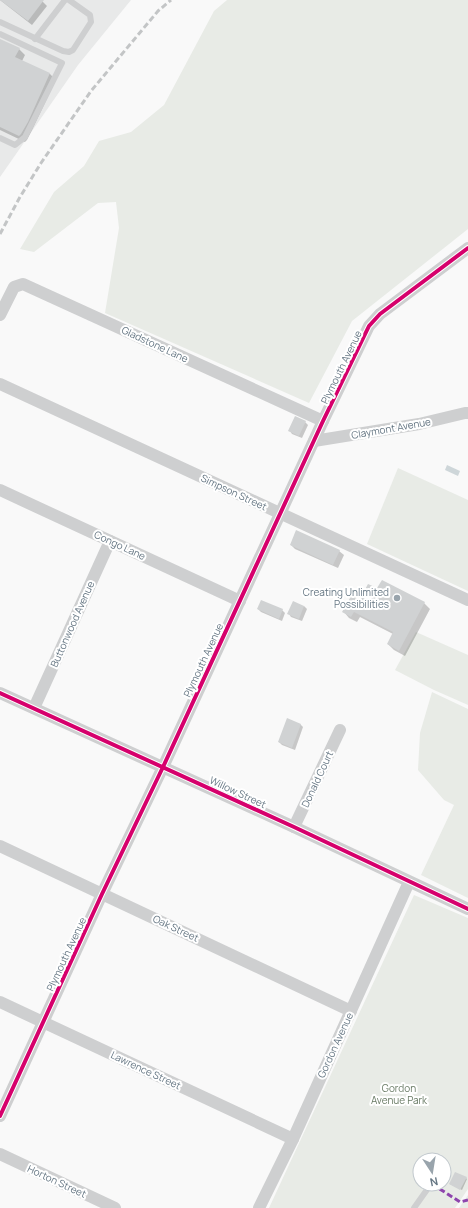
<svg xmlns="http://www.w3.org/2000/svg" width="468" height="1208" viewBox="0 0 468 1208" font-family="Manrope,sans-serif">
  <style>
    .built { fill: #e8e9e9 }
    .green { fill: #e8ebe6; fill-rule: evenodd }
    .water { fill: #ced6d9 }
    .shadow { fill: #0003 }
    .building { fill: #d0d2d3 }
    .lines { fill: none; stroke-linecap: round; stroke-linejoin: round }
    .lane { stroke: #cecfd0; stroke-width: 6 }
    .street { stroke: #cecfd0; stroke-width: 12 }
    .rail { stroke: #c3c5c6; stroke-width: 3; stroke-dasharray: 6 3; stroke-linecap: butt }
    .quiet { stroke: #8e44ad; stroke-width: 3; stroke-dasharray: 6 3; stroke-linecap: butt }
    .cycleway-casing { stroke: #fff; stroke-width: 6 }
    .cycleway { stroke: #d6006c; stroke-width: 4 }
    .poi-dot { fill: #99a4ac; stroke: #fff; stroke-width: 1.5 }
    .labels { text-anchor: middle; stroke-width: 4; stroke-linejoin: round; paint-order: stroke }
    .street-label { font-size: 10px; fill: #657683; stroke: #fff }
    .poi-label { font-size: 10px; fill: #657683; stroke: #fff; text-anchor: end }
    .park-label { font-size: 10px; fill: #687a64; stroke: #fff }
  </style>
  <rect width="100%" height="100%" fill="#f9f9f9"/>
  <path class="built" d="M0,0h131l-53,65 -78,112z"/>
  <g class="green">
    <path d="M227,0h241v229l-116,92 -43,82 -204,-90 14,-85 -3,-26 -18,1 -64,49 -14,-3 34,-57 30,-26 15,-25 32,-9 33,-27 50,-94z"/>
    <path d="M398,468l70,32v91l-101,-47z"/>
    <path d="M416,632l52,23v50l-34,-15 -39,-20z"/>
    <path d="M432,692l36,17v189l-47,-23 33,-70 -10,-5 -26,-30 2,-37z"/>
    <path d="M414,895l54,23v271l-13,19h-186zM420,1160h24v24h-24z"/>
    <path d="M468,1195v13h-9z"/>
  </g>
  <path class="water" d="M447,465l13,6 -2,5 -13,-6z"/>
  <g class="shadow">
    <path d="M0,0h41l6,6 -15,19z"/>
    <path d="M0,40l19,9 6,6 -3,6 28,13 6,6 -23,48 -6,12 -2,2 -25,-12z"/>
    <path d="M305,422l3,3 -6,13 -10,-4 -2,-3z"/>
    <path d="M291,545l48,6 5,4 -6,13 -43,-19z"/>
    <path d="M378,590l46,13 6,6 -25,47 -11,-6 -6,-6 5,-10 -33,-17 -3,5 -8,-4 -5,-6 19,-15z"/>
    <path d="M304,606l3,3 -5,12 -11,-4 -2,-3z"/>
    <path d="M258,609l24,1 3,3 -3,8 -21,-9z"/>
    <path d="M300,724l3,3 -8,23 -13,-5 -3,-3z"/>
    <path d="M466,1178l1,1 -5,11 -12,-6z"/>
  </g>
  <g class="building">
    <path d="M0,0h44l-16,21z"/>
    <path d="M0,39l20,9 -5,9 35,16 -22,49 -7,12 -2,2 -19,-9z"/>
    <path d="M295,416l11,5 -7,15 -11,-5z"/>
    <path d="M296,530l44,20 -7,15 -43,-20z"/>
    <path d="M382,580l43,22 -26,49 -12,-7 6,-12 -39,-20 -3,5 -9,-5 12,-21 8,4 6,-11 9,4z"/>
    <path d="M261,600l22,9 -4,10 -22,-10z"/>
    <path d="M293,601l11,5 -5,13 -12,-5z"/>
    <path d="M287,718l14,6 -9,24 -14,-6z"/>
    <path d="M455,1172l12,5 -7,13 -11,-6z"/>
  </g>
  <g class="lines">
    <g class="lane">
      <path d="M0,22l63,29 6,1 4,-2 18,-28 -1,-7 -21,-15"/>
      <path d="M0,34l62,29 -37,74 -10,8 -15,-7"/>
      <path d="M35,39l30,-39"/>
      <path d="M414,1208l17,-24"/>
    </g>
    <g class="street">
      <path d="M0,315l14,-28 9,-3 300,137"/>
      <path d="M0,384l468,216"/>
      <path d="M314,441l105,-17 46,-11h3"/>
      <path d="M0,490l240,111"/>
      <path d="M0,693l294,134 174,82"/>
      <path d="M34,708l76,-167"/>
      <path d="M294,827l46,-97"/>
      <path d="M0,846l351,165"/>
      <path d="M0,1002l293,137"/>
      <path d="M0,1116l102,-222 61,-127 160,-346 46,-95 11,-12 88,-66"/>
      <path d="M0,1154l115,54"/>
      <path d="M259,1208l34,-69 116,-257"/>
    </g>
    <path class="rail" d="M0,234l20,-37 21,-34 50,-72 67,-80 13,-11"/>
    <path class="quiet" d="M432,1184l28,18 8,-2"/>
    <defs>
      <g id="cycleway">
        <path d="M0,693l294,134 174,82"/>
        <path d="M0,1116l102,-222 61,-127 160,-346 46,-95 11,-12 88,-66"/>
      </g>
    </defs>
    <use href="#cycleway" class="cycleway-casing"/>
    <use href="#cycleway" class="cycleway"/>
  </g>
  <circle class="poi-dot" cx="397" cy="598" r="4"/>
  <g class="labels">
    <g class="street-label">
      <text transform="translate(155 344) rotate(25)" y="4">Gladstone Lane</text>
      <text transform="translate(341 367) rotate(-64)" y="4">Plymouth Avenue</text>
      <text transform="translate(391 428) rotate(-10)" y="4">Claymont Avenue</text>
      <text transform="translate(234 492) rotate(25)" y="4">Simpson Street</text>
      <text transform="translate(120 545) rotate(25)" y="4">Congo Lane</text>
      <text transform="translate(72 624) rotate(-66)" y="4">Buttonwood Avenue</text>
      <text transform="translate(203 660) rotate(-65)" y="4">Plymouth Avenue</text>
      <text transform="translate(317 779) rotate(-65)" y="4">Donald Court</text>
      <text transform="translate(238 792) rotate(25)" y="4">Willow Street</text>
      <text transform="translate(176 928) rotate(25)" y="4">Oak Street</text>
      <text transform="translate(66 954) rotate(-65)" y="4">Plymouth Avenue</text>
      <text transform="translate(335 1045) rotate(-65)" y="4">Gordon Avenue</text>
      <text transform="translate(146 1070) rotate(25)" y="4">Lawrence Street</text>
      <text transform="translate(57 1181) rotate(25)" y="4">Horton Street</text>
    </g>
    <g class="poi-label">
      <text x="389" y="596">Creating Unlimited<tspan x="389" dy="12">Possibilities</tspan></text>
    </g>
    <g class="park-label">
      <text x="399" y="1092">Gordon<tspan x="399" dy="12">Avenue Park</tspan></text>
    </g>
  </g>
  <g transform="translate(432 1172) rotate(168)"><circle r="19" fill="#ffffff" stroke="#c1c8cd"/>
  <path d="M0-3L7 15L0 10L-7 15Z" fill="#99a4ac"/>
  <text y="-6" font-size="11" font-weight="bold" text-anchor="middle" fill="#657683">N</text>
  </g>
</svg>
